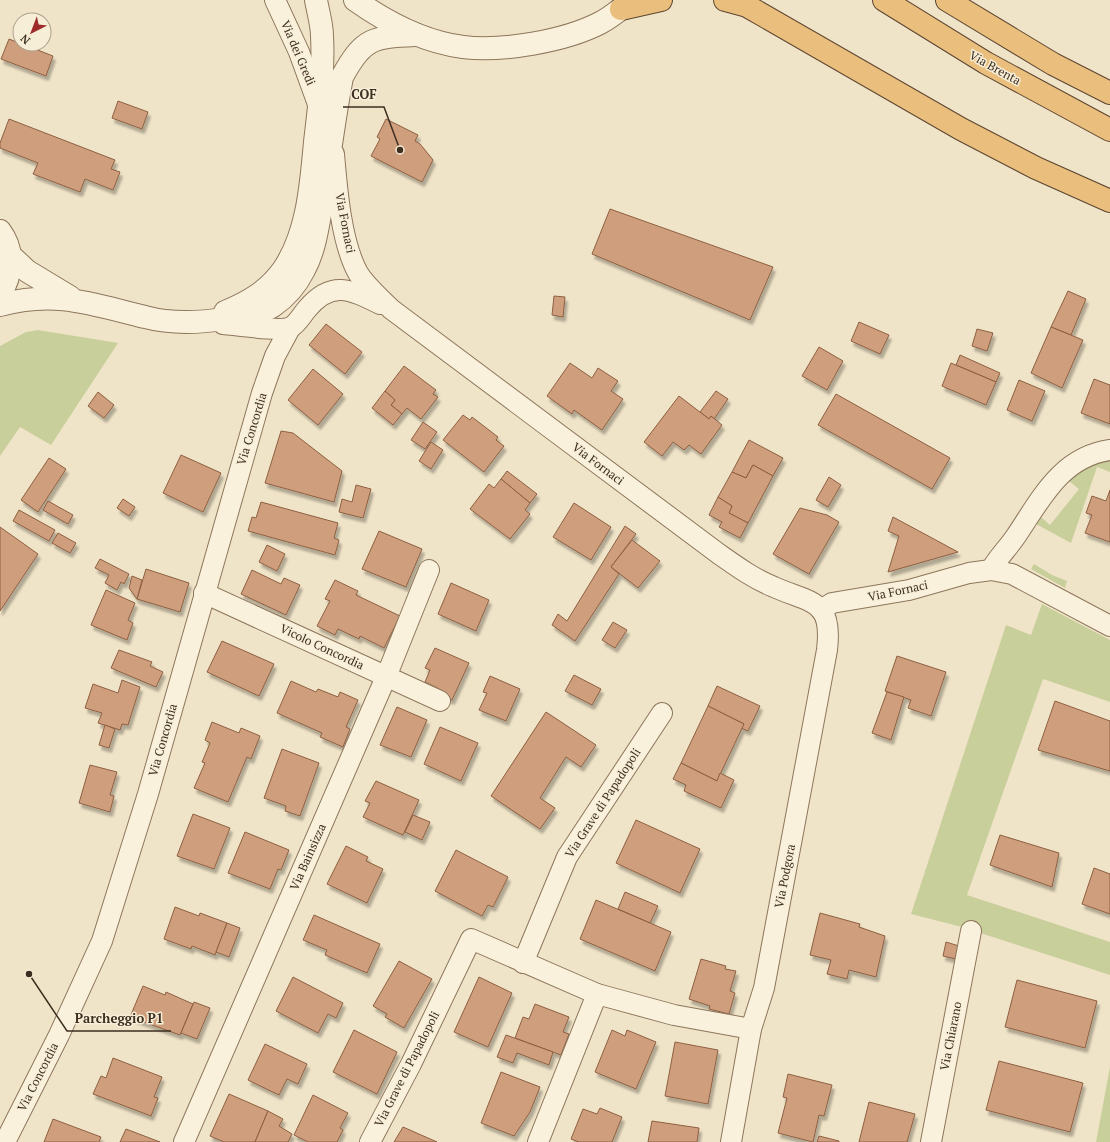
<svg xmlns="http://www.w3.org/2000/svg" width="1110" height="1142" viewBox="0 0 1110 1142" font-family="'PT Serif',serif">
  <style>
    .green { fill: #c9cf9b }
    .building { fill: #cf9f7d; stroke: #8d5f41; filter: url(#shadow) }
    .lines { fill: none; stroke-linecap: round; stroke-linejoin: round }
    .minor-casing { stroke: #8d765c; stroke-width: 22 }
    .tertiary-casing { stroke: #8d765c; stroke-width: 24 }
    .trunk-casing { stroke: #5b4430; stroke-width: 24 }
    .minor { stroke: #faf1dc; stroke-width: 20 }
    .tertiary { stroke: #faf1dc; stroke-width: 22 }
    .trunk { stroke: #eabe7c; stroke-width: 22 }
    .labels { text-anchor: middle; stroke-width: 3; stroke-linejoin: round; paint-order: stroke }
    .street-label { font-size: 12px; fill: #3d2e20; stroke: #f7eed8 }
    .leader { fill: none; stroke: #3d2e20; stroke-width: 1.5 }
    .callout-dot { fill: #3d2e20; stroke: #f7eed8; stroke-width: 1.5 }
    .callout-label { font-size: 13px; text-anchor: middle; font-weight: bold; fill: #3d2e20; stroke: #f7eed8; stroke-width: 3; stroke-linejoin: round; paint-order: stroke }
  </style>
  <defs>
    <filter id="shadow"><feDropShadow dx="2.5" dy="4.5" stdDeviation="1" flood-color="#0004"/></filter>
  </defs>
  <rect width="100%" height="100%" fill="#f0e4c8"/>
  <g class="green">
    <path d="M38,330l80,13 -67,102 -31,-18 -20,29v-110l26,-14z"/>
    <path d="M1110,460v12l-13,-5 -26,76 -35,-19 5,-7 9,8 29,-36 -10,-8c12,-10 25,-19 41,-21z"/>
    <path d="M1034,564l18,11 15,6 -2,7 -34,-19z"/>
    <path d="M1042,604l68,36v62l-67,-23 -76,216 143,47v33l-148,-48 -51,-13 95,-289 25,10z"/>
    <path d="M1110,1067v75h-14z"/>
  </g>
  <g class="building">
    <path d="M9,39l44,17 -7,20 -45,-17z"/>
    <path d="M118,101l30,11 -6,17 -30,-11z"/>
    <path d="M9,119l106,41 -4,9 9,3 -7,18 -28,-11 -5,13 -47,-18 5,-11 -38,-15v-5z"/>
    <path d="M386,119l32,16 -3,6 5,3 13,16 -11,22 -51,-26 9,-17 -3,-2z"/>
    <path d="M610,209l163,58 -23,53 -158,-66z"/>
    <path d="M1068,291l18,8 -15,36 -20,-8z"/>
    <path d="M554,296l11,1 -2,20 -11,-2z"/>
    <path d="M859,322l30,13 -9,19 -29,-13z"/>
    <path d="M326,324l36,28 -17,22 -36,-29z"/>
    <path d="M1051,327l32,13 -21,48 -31,-15z"/>
    <path d="M977,329l16,4 -6,18 -15,-5z"/>
    <path d="M819,347l24,14 -16,29 -25,-14z"/>
    <path d="M960,355l40,18 -4,9 -40,-17z"/>
    <path d="M570,363l22,15 6,-10 20,13 -7,10 12,8 -21,31 -28,-20 -2,4 -25,-18z"/>
    <path d="M951,363l45,19 -10,23 -44,-19z"/>
    <path d="M404,366l32,24 -3,4 5,3 -17,22 -14,-11 -5,6 -11,-9 4,-5 -10,-9z"/>
    <path d="M313,369l30,25 -25,31 -30,-25z"/>
    <path d="M1094,379l16,6v39l-29,-11z"/>
    <path d="M1019,380l26,11 -13,30 -25,-11z"/>
    <path d="M385,391l10,9 -4,5 11,9 -9,11 -21,-17z"/>
    <path d="M716,391l12,8 -14,20 -3,-3 -2,3 -9,-7z"/>
    <path d="M98,392l16,13 -10,13 -16,-12z"/>
    <path d="M836,394l114,64 -18,31 -114,-64z"/>
    <path d="M679,396l30,23 2,-3 11,9 -21,29 -12,-9 -5,5 -11,-8 -11,14 -18,-14z"/>
    <path d="M463,415l7,5 2,-3 26,20 -2,3 8,6 -20,26 -41,-32z"/>
    <path d="M423,422l14,10 -12,17 -14,-9z"/>
    <path d="M281,431l12,2 49,38 -8,31 -69,-19z"/>
    <path d="M749,440l34,18 -10,18 -20,-11 -7,13 -14,-6z"/>
    <path d="M431,442l12,8 -12,19 -12,-8z"/>
    <path d="M181,455l40,18 -18,39 -40,-19z"/>
    <path d="M49,458l17,11 -28,43 -17,-12z"/>
    <path d="M753,465l20,11 -25,47 -19,-10 3,-7 -14,-9 14,-25 14,6z"/>
    <path d="M507,471l30,23 -7,9 -29,-24z"/>
    <path d="M829,477l12,8 -13,22 -12,-7z"/>
    <path d="M501,479l29,24 -5,7 5,4 -20,25 -40,-30 19,-25 5,4z"/>
    <path d="M356,485l15,4 -8,29 -24,-6 3,-13 10,3z"/>
    <path d="M1110,490v52l-25,-9 7,-18 -6,-2 6,-17 14,5z"/>
    <path d="M718,497l14,9 -3,7 19,10 -8,15 -21,-11 3,-5 -13,-7z"/>
    <path d="M123,499l12,8 -6,9 -12,-8z"/>
    <path d="M48,501l25,14 -5,9 -25,-14z"/>
    <path d="M261,502l77,21 -4,15 5,2 -4,15 -87,-24 4,-14 4,1z"/>
    <path d="M574,503l37,24 -20,33 -38,-23z"/>
    <path d="M800,508l27,7 12,7 -30,52 -36,-20z"/>
    <path d="M19,510l36,20 -6,11 -36,-20z"/>
    <path d="M893,517l65,35 -70,20 11,-36 -11,-5z"/>
    <path d="M625,526l11,8 -25,33 8,7 -44,67 -23,-16 6,-11 9,7z"/>
    <path d="M0,527l38,27 -38,57z"/>
    <path d="M379,531l43,18 -16,38 -44,-18z"/>
    <path d="M58,533l18,10 -6,10 -18,-10z"/>
    <path d="M632,540l28,21 -22,27 -27,-21z"/>
    <path d="M267,545l18,9 -8,17 -18,-9z"/>
    <path d="M100,559l29,15 -5,10 -3,-2 -4,8 -12,-7 4,-8 -14,-7z"/>
    <path d="M146,569l43,14 -9,29 -43,-13z"/>
    <path d="M252,570l29,14 3,-6 16,7 -14,30 -45,-21z"/>
    <path d="M132,576l10,4 -5,19 -8,-11z"/>
    <path d="M335,580l23,11 -2,4 44,21 -16,32 -24,-12 -1,3 -21,-10 -3,6 -18,-9 13,-25 -5,-2z"/>
    <path d="M451,583l38,17 -13,31 -38,-17z"/>
    <path d="M106,590l29,13 -7,17 5,3 -6,17 -36,-15z"/>
    <path d="M613,622l14,8 -12,18 -13,-8z"/>
    <path d="M222,641l52,23 -15,32 -52,-24z"/>
    <path d="M435,648l34,15 -17,37 -15,-6 2,-5 -14,-7 5,-12 -5,-2z"/>
    <path d="M119,650l33,12 -2,4 13,6 -7,15 -45,-19z"/>
    <path d="M897,656l49,16 -15,44 -23,-8 3,-8 -26,-9z"/>
    <path d="M574,675l27,14 -9,16 -27,-14z"/>
    <path d="M490,676l30,13 -14,32 -27,-11 8,-17 -4,-1z"/>
    <path d="M122,680l18,7 -12,38 -6,-1 -2,6 -22,-7 4,-10 -17,-5 8,-24 25,9z"/>
    <path d="M291,681l25,11 2,-3 20,8 2,-5 18,8 -12,27 4,2 -7,18 -23,-10 2,-4 -45,-20z"/>
    <path d="M717,686l43,20 -12,25 -7,-3 3,-4 -36,-18z"/>
    <path d="M887,692l17,5 -13,43 -19,-7z"/>
    <path d="M1055,701l55,20v50l-72,-21z"/>
    <path d="M708,706l36,18 -27,57 -36,-18z"/>
    <path d="M397,707l30,13 -16,37 -31,-12z"/>
    <path d="M546,712l50,33 -15,22 -15,-10 -26,41 15,10 -15,21 -49,-33z"/>
    <path d="M212,722l27,11 2,-5 19,8 -9,23 -4,-2 -19,45 -34,-14 11,-25 -3,-1 8,-19 -5,-3z"/>
    <path d="M105,725l10,4 -6,19 -10,-3z"/>
    <path d="M440,727l38,16 -17,38 -37,-17z"/>
    <path d="M282,749l37,14 -19,53 -15,-5 1,-5 -22,-8z"/>
    <path d="M681,763l36,18 3,-8 14,7 -13,28 -37,-17 2,-6 -13,-6z"/>
    <path d="M90,765l27,7 -7,23 4,1 -4,16 -31,-9z"/>
    <path d="M376,781l43,19 -16,35 -40,-18 7,-14 -5,-2z"/>
    <path d="M193,814l37,14 -16,41 -37,-13z"/>
    <path d="M413,815l17,7 -8,18 -17,-8z"/>
    <path d="M636,820l64,29 -20,44 -64,-30z"/>
    <path d="M245,832l44,18 -8,20 -3,-1 -8,20 -42,-16z"/>
    <path d="M1000,835l59,18 -7,34 -62,-22z"/>
    <path d="M346,846l22,11 -2,4 17,8 -16,34 -40,-19z"/>
    <path d="M456,850l52,27 -15,30 -5,-2 -6,11 -47,-25z"/>
    <path d="M1094,868l16,6v40l-28,-10z"/>
    <path d="M625,892l33,14 -8,17 -32,-14z"/>
    <path d="M596,900l75,32 -16,39 -75,-32z"/>
    <path d="M175,907l24,9 1,-3 27,10 -12,32 -23,-9 -1,3 -27,-10z"/>
    <path d="M820,913l40,11 -1,3 26,9 -9,41 -27,-7 -2,9 -20,-5 4,-14 -21,-5z"/>
    <path d="M314,915l66,29 -13,29 -42,-18 2,-5 -24,-10z"/>
    <path d="M227,923l13,5 -11,29 -13,-5z"/>
    <path d="M946,942l13,4 -3,13 -13,-3z"/>
    <path d="M701,959l25,7 -1,3 11,2 -6,20 5,2 -6,21 -20,-5 1,-3 -21,-7z"/>
    <path d="M399,961l33,18 -28,49 -19,-11 2,-3 -14,-8z"/>
    <path d="M293,977l50,26 -7,15 -8,-4 -10,19 -42,-22z"/>
    <path d="M479,977l33,16 -24,54 -34,-15z"/>
    <path d="M1017,980l80,21 -12,47 -80,-21z"/>
    <path d="M143,986l22,9 1,-3 27,12 -13,31 -50,-18z"/>
    <path d="M194,1002l16,6 -13,31 -16,-6z"/>
    <path d="M535,1004l34,13 -6,15 6,2 -8,21 -46,-17 8,-21 6,2z"/>
    <path d="M354,1030l43,22 -20,42 -44,-22z"/>
    <path d="M612,1030l13,6 2,-6 29,12 -20,47 -41,-17z"/>
    <path d="M506,1035l47,17 -4,13 -32,-12 -4,10 -16,-6z"/>
    <path d="M675,1042l43,8 -10,54 -43,-8z"/>
    <path d="M265,1044l42,20 -9,20 -11,-5 -8,16 -31,-15z"/>
    <path d="M113,1058l49,19 -8,20 4,1 -7,18 -58,-22 8,-18 5,2z"/>
    <path d="M999,1061l84,22 -13,49 -84,-22z"/>
    <path d="M501,1072l39,15 -10,25 -16,24 -33,-13z"/>
    <path d="M788,1074l44,11 -8,31 -5,-1 -6,27 -35,-9 9,-35 -4,-1z"/>
    <path d="M229,1094l39,17 -13,31h-31l-14,-6z"/>
    <path d="M313,1095l35,18 -8,15 3,2 -6,12h-29l-14,-7z"/>
    <path d="M869,1102l46,12 -8,28h-48z"/>
    <path d="M600,1108l22,9 -10,25h-33l-8,-3 12,-30 14,5z"/>
    <path d="M268,1111l15,8 -4,7 13,8 -4,8h-33z"/>
    <path d="M53,1119l48,18 -2,5h-55z"/>
    <path d="M652,1121l47,7 -2,14h-49z"/>
    <path d="M403,1127l34,15h-43z"/>
    <path d="M126,1129l34,13h-40z"/>
    <path d="M819,1136l20,5v1h-22z"/>
  </g>
  <g class="lines">
    <defs>
      <g id="minor">
        <path d="M275,0l24,52 20,55"/>
        <path d="M334,154c3,35 7,88 24,119 8,13 22,25 33,36l328,245c17,12 35,25 55,33 38,17 59,12 53,63l-63,338 -13,41 -20,113"/>
        <path d="M223,324c13,1 58,8 68,3 6,-3 11,-12 16,-18 24,-29 43,-20 73,-5"/>
        <path d="M991,570c7,-13 17,-22 25,-34 25,-37 45,-79 94,-86"/>
        <path d="M204,593l236,108"/>
        <path d="M821,610l11,-7 77,-13 60,-17 22,-3 21,4 98,52"/>
        <path d="M523,963l44,-106 95,-144"/>
        <path d="M5,1142l54,-107 43,-94 46,-147 114,-401 13,-37 15,-28"/>
        <path d="M184,1142l202,-465 43,-107"/>
        <path d="M370,1142l41,-78 60,-125 126,55 77,21 77,14"/>
        <path d="M538,1142l59,-148"/>
        <path d="M931,1142l40,-211"/>
      </g>
      <g id="tertiary">
        <path d="M355,0c31,22 69,42 108,47 39,5 102,-6 137,-24 12,-6 22,-15 32,-23"/>
        <path d="M0,231c15,20 12,44 0,64"/>
        <path d="M10,255l17,16 43,26"/>
        <path d="M0,305c56,-15 91,-1 145,12 26,7 52,6 79,2 17,-2 33,-3 49,-13 13,-9 24,-22 31,-36 11,-20 14,-45 18,-67 7,-42 12,-84 20,-126 22,-40 31,-40 75,-42"/>
        <path d="M225,312c24,-10 43,-21 58,-42 25,-37 28,-85 32,-128 4,-35 9,-71 7,-106 0,-12 -4,-24 -6,-36"/>
      </g>
      <g id="trunk">
        <path d="M725,0l22,6 214,123 75,39 74,33"/>
        <path d="M884,0l102,63 124,67"/>
        <path d="M947,0l106,64 57,29"/>
        <path d="M621,9l40,-9"/>
      </g>
    </defs>
    <use href="#minor" class="minor-casing"/>
    <use href="#tertiary" class="tertiary-casing"/>
    <use href="#trunk" class="trunk-casing"/>
    <use href="#minor" class="minor"/>
    <use href="#tertiary" class="tertiary"/>
    <use href="#trunk" class="trunk"/>
  </g>
  <g class="labels">
    <g class="street-label">
      <text transform="translate(298 53) rotate(67)" y="4">Via dei Gredi</text>
      <text transform="translate(995 68) rotate(29)" y="4">Via Brenta</text>
      <text transform="translate(345 223) rotate(79)" y="4">Via Fornaci</text>
      <text transform="translate(252 429) rotate(-73)" y="4">Via Concordia</text>
      <text transform="translate(598 464) rotate(37)" y="4">Via Fornaci</text>
      <text transform="translate(898 591) rotate(-12)" y="4">Via Fornaci</text>
      <text transform="translate(322 647) rotate(25)" y="4">Vicolo Concordia</text>
      <text transform="translate(163 740) rotate(-74)" y="4">Via Concordia</text>
      <text transform="translate(603 803) rotate(-57)" y="4">Via Grave di Papadopoli</text>
      <text transform="translate(308 857) rotate(-66)" y="4">Via Bainsizza</text>
      <text transform="translate(785 876) rotate(-79)" y="4">Via Podgora</text>
      <text transform="translate(951 1036) rotate(-79)" y="4">Via Chiarano</text>
      <text transform="translate(407 1069) rotate(-63)" y="4">Via Grave di Papadopoli</text>
      <text transform="translate(38 1077) rotate(-63)" y="4">Via Concordia</text>
    </g>
  </g>
  <path class="leader" d="M400 150L384 107H343M29 974L67 1031H171"/>
  <g class="callout-dot">
    <circle cx="400" cy="150" r="4"/>
    <circle cx="29" cy="974" r="4"/>
  </g>
  <g class="callout-label">
    <text x="364" y="99">COF</text>
    <text x="119" y="1023">Parcheggio P1</text>
  </g>
  <g transform="translate(32 32) rotate(222)"><circle r="19" fill="#f7eed8" stroke="#ada18e"/>
  <path d="M0-3L7 15L0 10L-7 15Z" fill="#9e2a2b"/>
  <text y="-6" font-size="11" font-weight="bold" text-anchor="middle" fill="#3d2e20">N</text>
  </g>
</svg>
